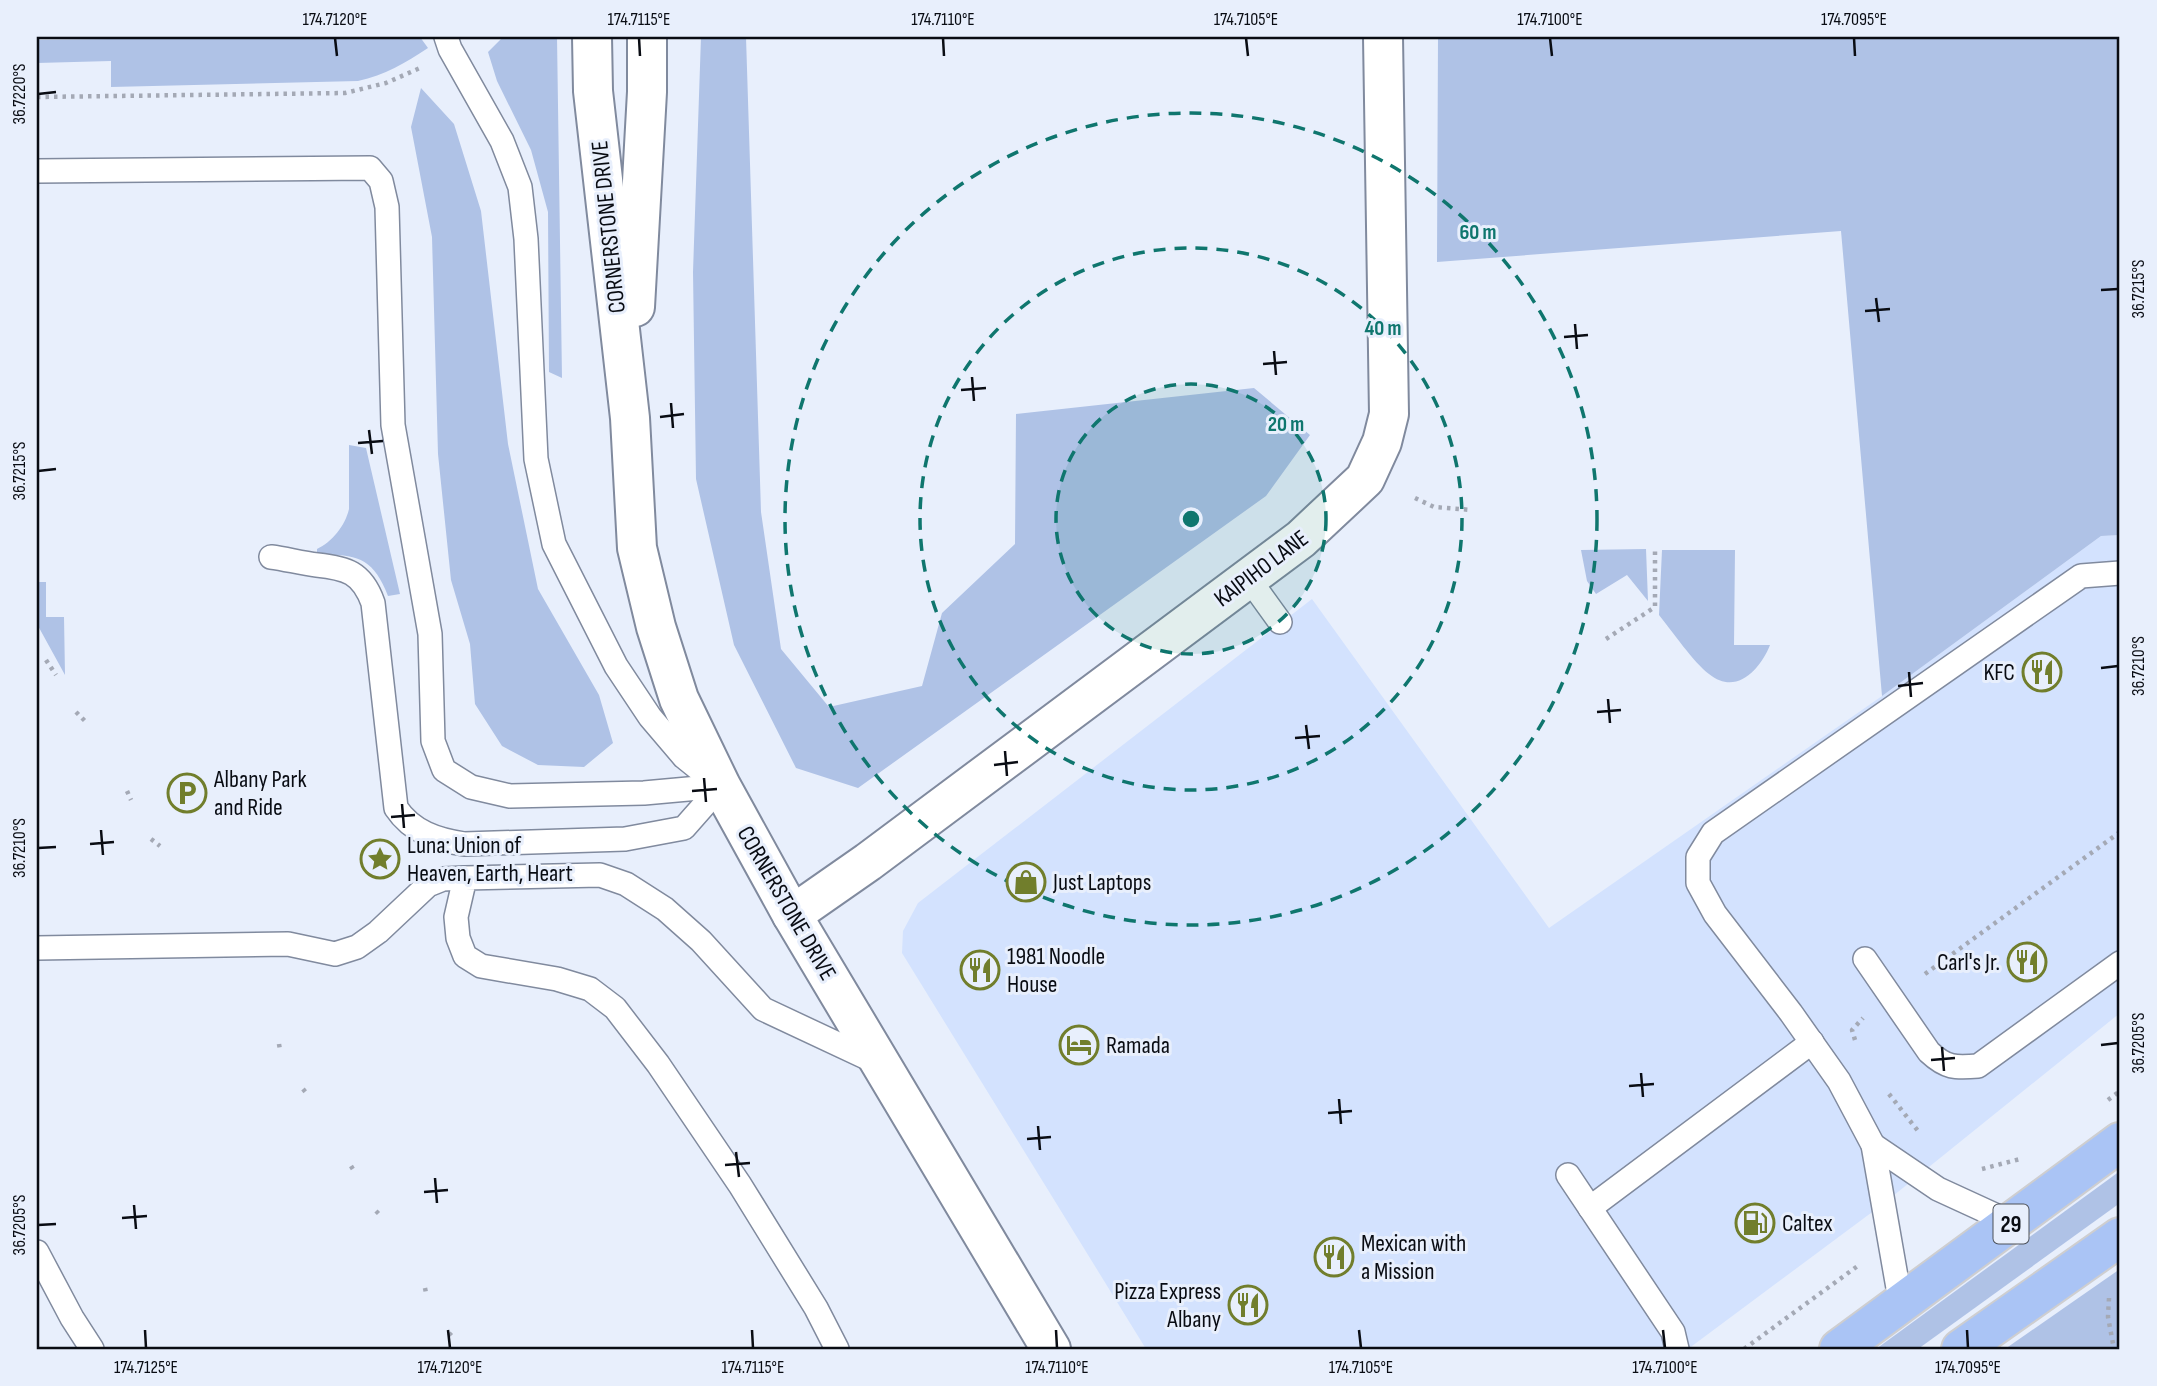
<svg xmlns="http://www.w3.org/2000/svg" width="2157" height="1386" viewBox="0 0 2157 1386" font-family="'Sofia Sans Condensed',sans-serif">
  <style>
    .built { fill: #d3e2fe }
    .green { fill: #afc2e6 }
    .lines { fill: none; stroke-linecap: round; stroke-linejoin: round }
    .service-casing { stroke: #808a9e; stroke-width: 26 }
    .minor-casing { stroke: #808a9e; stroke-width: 42 }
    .tertiary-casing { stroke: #808a9e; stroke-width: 42 }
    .primary-casing { stroke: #ceced0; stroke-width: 42 }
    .path { stroke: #a4a9b5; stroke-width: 4.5; stroke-dasharray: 3.5 5; stroke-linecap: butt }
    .service { stroke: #fff; stroke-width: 23 }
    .minor { stroke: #fff; stroke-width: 38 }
    .tertiary { stroke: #fff; stroke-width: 38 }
    .primary { stroke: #aac4f5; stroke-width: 38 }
    .ticks { fill: none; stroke: #090c13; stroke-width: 2.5 }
    .ring { fill: none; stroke: #0f766e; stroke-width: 3.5; stroke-dasharray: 12 9 }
    .labels { text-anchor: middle; stroke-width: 6; stroke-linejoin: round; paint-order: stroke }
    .shield { fill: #e8effc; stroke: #4c5059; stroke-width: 2 }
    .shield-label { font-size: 23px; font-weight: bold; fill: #090c13 }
    .street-label { font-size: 24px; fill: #090c13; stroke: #e8effc }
    .poi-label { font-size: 24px; fill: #090c13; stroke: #e8effc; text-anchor: start }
    .centre { fill: #0f766e; stroke: #e8effc; stroke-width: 3.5 }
    .ring-label { font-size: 21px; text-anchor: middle; font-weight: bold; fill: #0f766e; stroke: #e8effc; stroke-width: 6; stroke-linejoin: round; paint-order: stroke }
    .neatline { fill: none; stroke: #090c13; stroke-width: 2.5 }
    .ticks-label { font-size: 18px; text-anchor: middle; fill: #090c13 }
  </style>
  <rect width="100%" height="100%" fill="#e8effc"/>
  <path class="built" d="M2120,535v478l-237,191 -195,145h-542l-244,-396 1,-22 15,-28 394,-304 237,329 333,-232 219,-160z"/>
  <g class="green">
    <path d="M253,37h167l8,11c-23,15 -43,27 -70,33l-247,6v-26l-74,2v-23z"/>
    <path d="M503,37h54l5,341 -13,-6 -1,-160 -17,-62 -34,-69 -9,-29z"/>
    <path d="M701,37h45l15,475 20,137 48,58 93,-21 20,-73 73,-69 1,-130 238,-26 56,47 -44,61 -408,292 -62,-20 -62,-123 -38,-166 -3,-207z"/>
    <path d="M1438,37h682v498l-19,1 -219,160 -41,-465 -404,31z"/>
    <path d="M421,88l33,36 27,87 27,233 30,145 61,106 14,48 -29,24 -46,-2 -36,-19 -27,-42 -5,-60 -19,-64 -13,-126 -6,-217 -21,-110z"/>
    <path d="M349,445l17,3 34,146 -12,2c-15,-39 -32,-42 -71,-41v-6c15,-7 28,-23 32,-40z"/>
    <path d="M1646,549l2,52 -21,-26 -31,19 -9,-13 -6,-31z"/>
    <path d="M1662,550h73l-1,95h36c-10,25 -34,51 -61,29 -15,-11 -37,-43 -50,-59z"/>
    <path d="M37,582h9v35h18l1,58 -28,-51z"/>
    <path d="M2120,1171v32l-202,146h-42z"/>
    <path d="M2120,1269v80h-115z"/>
  </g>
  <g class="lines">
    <defs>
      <g id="service">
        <path d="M446,37l4,12 52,92 18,46 6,52 10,220 18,85 62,122 34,51 34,40 26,21"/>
        <path d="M37,171l333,-3 11,13 6,26 6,218 37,209 3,107 11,29 27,17 39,9 134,-3 77,-7"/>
        <path d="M271,557c15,2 30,6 46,8 29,3 45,7 56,38l23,205c16,24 41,32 68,36l161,-5 59,-11 37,-42"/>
        <path d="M1249,579l31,43"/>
        <path d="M37,948l251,-4 47,10 22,-7 21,-15 50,-47 15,-6 22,-1"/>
        <path d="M1865,959l64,93c17,16 26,16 49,14l142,-103"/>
        <path d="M1873,1145l65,44 74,34"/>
        <path d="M1568,1175l105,157 4,17"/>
        <path d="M1590,1208l222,-166"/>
        <path d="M37,1252l35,66 20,31"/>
        <path d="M1901,1305l-28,-160 -34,-64 -48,-68 -76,-99 -17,-31v-26l15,-24 368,-257 39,-3"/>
        <path d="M837,1349l-21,-41 -76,-123 -82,-121 -43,-56 -25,-19 -33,-10 -76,-13 -16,-10 -7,-18 -2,-21 9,-39 135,-3 26,9 39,25 36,32 62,68 113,53"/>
      </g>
      <path id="minor" d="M792,915l76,-53 433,-323 64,-60 17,-37 7,-28 -6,-377"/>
      <g id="tertiary">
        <path d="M592,37l1,54 37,327 7,130 19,79 23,72 42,87 71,129 259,434"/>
        <path d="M635,307l12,-215v-55"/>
      </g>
      <g id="primary">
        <path d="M1839,1349l281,-207"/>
        <path d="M1961,1349l159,-112"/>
      </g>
    </defs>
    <use href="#service" class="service-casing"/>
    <use href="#minor" class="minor-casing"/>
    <use href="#tertiary" class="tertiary-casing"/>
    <use href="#primary" class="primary-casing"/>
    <g class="path">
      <path d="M37,97l308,-4 41,-10 34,-15"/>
      <path d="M1415,498l19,9 38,3"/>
      <path d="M1606,639l49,-32v-57"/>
      <path d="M46,660l10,15"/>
      <path d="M76,712l9,9"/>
      <path d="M127,791l4,9"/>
      <path d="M151,839l9,7"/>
      <path d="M1925,974l195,-142"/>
      <path d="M1855,1040l-3,-10 11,-12"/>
      <path d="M279,1044l1,6"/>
      <path d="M303,1089l5,6"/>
      <path d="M1889,1094l29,37"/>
      <path d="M2108,1100l12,-9"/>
      <path d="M351,1166l3,5"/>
      <path d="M1982,1169l38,-10"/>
      <path d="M376,1211l6,6"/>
      <path d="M425,1288l1,5"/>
      <path d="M2109,1298l-1,19 6,32"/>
      <path d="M449,1333l5,5"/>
      <path d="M1744,1349l115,-84"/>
    </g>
    <use href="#service" class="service"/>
    <use href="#minor" class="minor"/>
    <use href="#tertiary" class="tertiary"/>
    <use href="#primary" class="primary"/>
  </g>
  <path class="ticks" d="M335,38l2,18M639,38l1,18M943,38l1,18M1246,38l2,18M1550,38l2,18M1854,38l1,18M38,94l18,-2M2101,290l17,-1M1876,298l3,24M1865,311l25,-2M1575,324l2,25M1564,337l24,-2M1274,351l2,24M1263,364l24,-2M972,377l2,24M961,390l25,-2M671,403l2,25M660,417l24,-3M369,430l3,24M358,443l25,-2M38,471l18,-2M2101,668l17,-2M1909,672l2,25M1898,686l25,-3M1608,699l2,24M1597,712l24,-2M1306,725l3,24M1295,738l25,-2M1005,751l2,25M994,765l24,-3M704,778l2,24M692,791l25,-2M402,804l2,24M391,817l24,-2M101,830l2,25M90,844l24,-2M38,848l18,-1M2101,1045l17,-2M1942,1047l2,24M1931,1060l24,-2M1641,1073l2,24M1629,1086l25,-2M1339,1099l2,25M1328,1113l24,-2M1038,1126l2,24M1027,1139l24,-2M736,1152l3,25M725,1165l25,-2M435,1178l2,25M424,1192l24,-2M134,1205l2,24M122,1218l25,-2M38,1225l18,-1M145,1330l1,18M448,1330l2,18M752,1330l1,18M1056,1330l1,18M1359,1330l2,18M1663,1330l2,18M1967,1330l1,18"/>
  <circle cx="1191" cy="519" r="135" fill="#0f766e" fill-opacity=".12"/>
  <g class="ring">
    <circle cx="1191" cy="519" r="135"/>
    <circle cx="1191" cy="519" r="271"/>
    <circle cx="1191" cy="519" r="406"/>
  </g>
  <defs>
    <symbol id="restaurant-ring" viewBox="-11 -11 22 22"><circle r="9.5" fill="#e8effc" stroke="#717e2c" stroke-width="1.5"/><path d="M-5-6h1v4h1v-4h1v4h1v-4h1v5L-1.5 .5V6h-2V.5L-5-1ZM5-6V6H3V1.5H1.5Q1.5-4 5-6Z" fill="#717e2c"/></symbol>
    <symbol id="parking-ring" viewBox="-11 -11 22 22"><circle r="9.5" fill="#e8effc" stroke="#717e2c" stroke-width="1.5"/><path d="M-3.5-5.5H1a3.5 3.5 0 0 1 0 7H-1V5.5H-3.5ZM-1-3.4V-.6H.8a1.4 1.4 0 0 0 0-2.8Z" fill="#717e2c"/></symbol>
    <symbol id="sight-ring" viewBox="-11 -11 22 22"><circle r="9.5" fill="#e8effc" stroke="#717e2c" stroke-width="1.5"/><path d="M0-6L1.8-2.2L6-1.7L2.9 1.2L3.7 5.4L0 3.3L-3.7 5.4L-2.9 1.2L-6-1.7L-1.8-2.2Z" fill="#717e2c"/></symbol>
    <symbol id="shop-ring" viewBox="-11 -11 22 22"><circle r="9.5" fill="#e8effc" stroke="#717e2c" stroke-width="1.5"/><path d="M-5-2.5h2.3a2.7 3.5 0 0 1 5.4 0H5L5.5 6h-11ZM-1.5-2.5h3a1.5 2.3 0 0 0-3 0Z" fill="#717e2c"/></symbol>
    <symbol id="hotel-ring" viewBox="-11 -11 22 22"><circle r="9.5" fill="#e8effc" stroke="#717e2c" stroke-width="1.5"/><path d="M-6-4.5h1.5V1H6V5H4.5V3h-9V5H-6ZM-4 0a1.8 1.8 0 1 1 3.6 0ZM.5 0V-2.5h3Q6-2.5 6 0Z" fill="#717e2c"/></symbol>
    <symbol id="fuel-ring" viewBox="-11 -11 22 22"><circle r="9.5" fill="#e8effc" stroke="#717e2c" stroke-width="1.5"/><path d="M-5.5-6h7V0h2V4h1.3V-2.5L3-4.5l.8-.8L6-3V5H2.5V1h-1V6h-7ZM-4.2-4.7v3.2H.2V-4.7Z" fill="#717e2c"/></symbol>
  </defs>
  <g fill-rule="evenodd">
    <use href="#restaurant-ring" x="2020" y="650" width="44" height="44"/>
    <use href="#parking-ring" x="165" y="771" width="44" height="44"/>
    <use href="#sight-ring" x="358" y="837" width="44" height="44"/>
    <use href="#shop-ring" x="1004" y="860" width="44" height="44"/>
    <use href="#restaurant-ring" x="2005" y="940" width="44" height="44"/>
    <use href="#restaurant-ring" x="958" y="948" width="44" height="44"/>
    <use href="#hotel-ring" x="1057" y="1023" width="44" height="44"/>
    <use href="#fuel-ring" x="1733" y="1201" width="44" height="44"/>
    <use href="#restaurant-ring" x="1312" y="1235" width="44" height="44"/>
    <use href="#restaurant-ring" x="1226" y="1283" width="44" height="44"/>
  </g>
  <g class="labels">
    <rect class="shield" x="1993.5" y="1204.5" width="35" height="39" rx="5"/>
    <g class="shield-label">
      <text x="2011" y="1232">29</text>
    </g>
    <g class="street-label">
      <text transform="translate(608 227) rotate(-96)" y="8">CORNERSTONE DRIVE</text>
      <text transform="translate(1261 568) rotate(-37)" y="8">KAIPIHO LANE</text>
      <text transform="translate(787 903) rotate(60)" y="8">CORNERSTONE DRIVE</text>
    </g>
    <g class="poi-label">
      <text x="2015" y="680" text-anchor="end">KFC</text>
      <text x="214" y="787">Albany Park<tspan x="214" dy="28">and Ride</tspan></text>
      <text x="407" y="853">Luna: Union of<tspan x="407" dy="28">Heaven, Earth, Heart</tspan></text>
      <text x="1053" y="890">Just Laptops</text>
      <text x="1007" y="964">1981 Noodle<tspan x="1007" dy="28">House</tspan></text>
      <text x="2000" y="970" text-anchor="end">Carl's Jr.</text>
      <text x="1106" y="1053">Ramada</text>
      <text x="1782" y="1231">Caltex</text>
      <text x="1361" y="1251">Mexican with<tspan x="1361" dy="28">a Mission</tspan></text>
      <text x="1221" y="1299" text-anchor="end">Pizza Express<tspan x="1221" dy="28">Albany</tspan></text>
    </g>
  </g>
  <circle cx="1191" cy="519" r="10" class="centre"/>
  <g class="ring-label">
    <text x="1478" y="239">60 m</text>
    <text x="1383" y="335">40 m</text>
    <text x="1286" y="431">20 m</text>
  </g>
  <rect width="2157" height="1386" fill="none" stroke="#e8effc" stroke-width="77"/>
  <rect x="38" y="38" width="2080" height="1310" class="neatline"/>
  <g class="ticks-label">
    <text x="335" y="25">174.7120°E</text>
    <text x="639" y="25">174.7115°E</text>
    <text x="943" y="25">174.7110°E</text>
    <text x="1246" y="25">174.7105°E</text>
    <text x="1550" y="25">174.7100°E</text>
    <text x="1854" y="25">174.7095°E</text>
    <text transform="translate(19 94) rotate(-90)" y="6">36.7220°S</text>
    <text transform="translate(2138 289) rotate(-90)" y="6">36.7215°S</text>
    <text transform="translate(19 471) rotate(-90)" y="6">36.7215°S</text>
    <text transform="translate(2138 666) rotate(-90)" y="6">36.7210°S</text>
    <text transform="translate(19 848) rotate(-90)" y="6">36.7210°S</text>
    <text transform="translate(2138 1043) rotate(-90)" y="6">36.7205°S</text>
    <text transform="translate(19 1225) rotate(-90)" y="6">36.7205°S</text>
    <text x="146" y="1373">174.7125°E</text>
    <text x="450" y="1373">174.7120°E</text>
    <text x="753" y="1373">174.7115°E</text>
    <text x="1057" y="1373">174.7110°E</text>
    <text x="1361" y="1373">174.7105°E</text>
    <text x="1665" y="1373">174.7100°E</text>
    <text x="1968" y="1373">174.7095°E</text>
  </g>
</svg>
